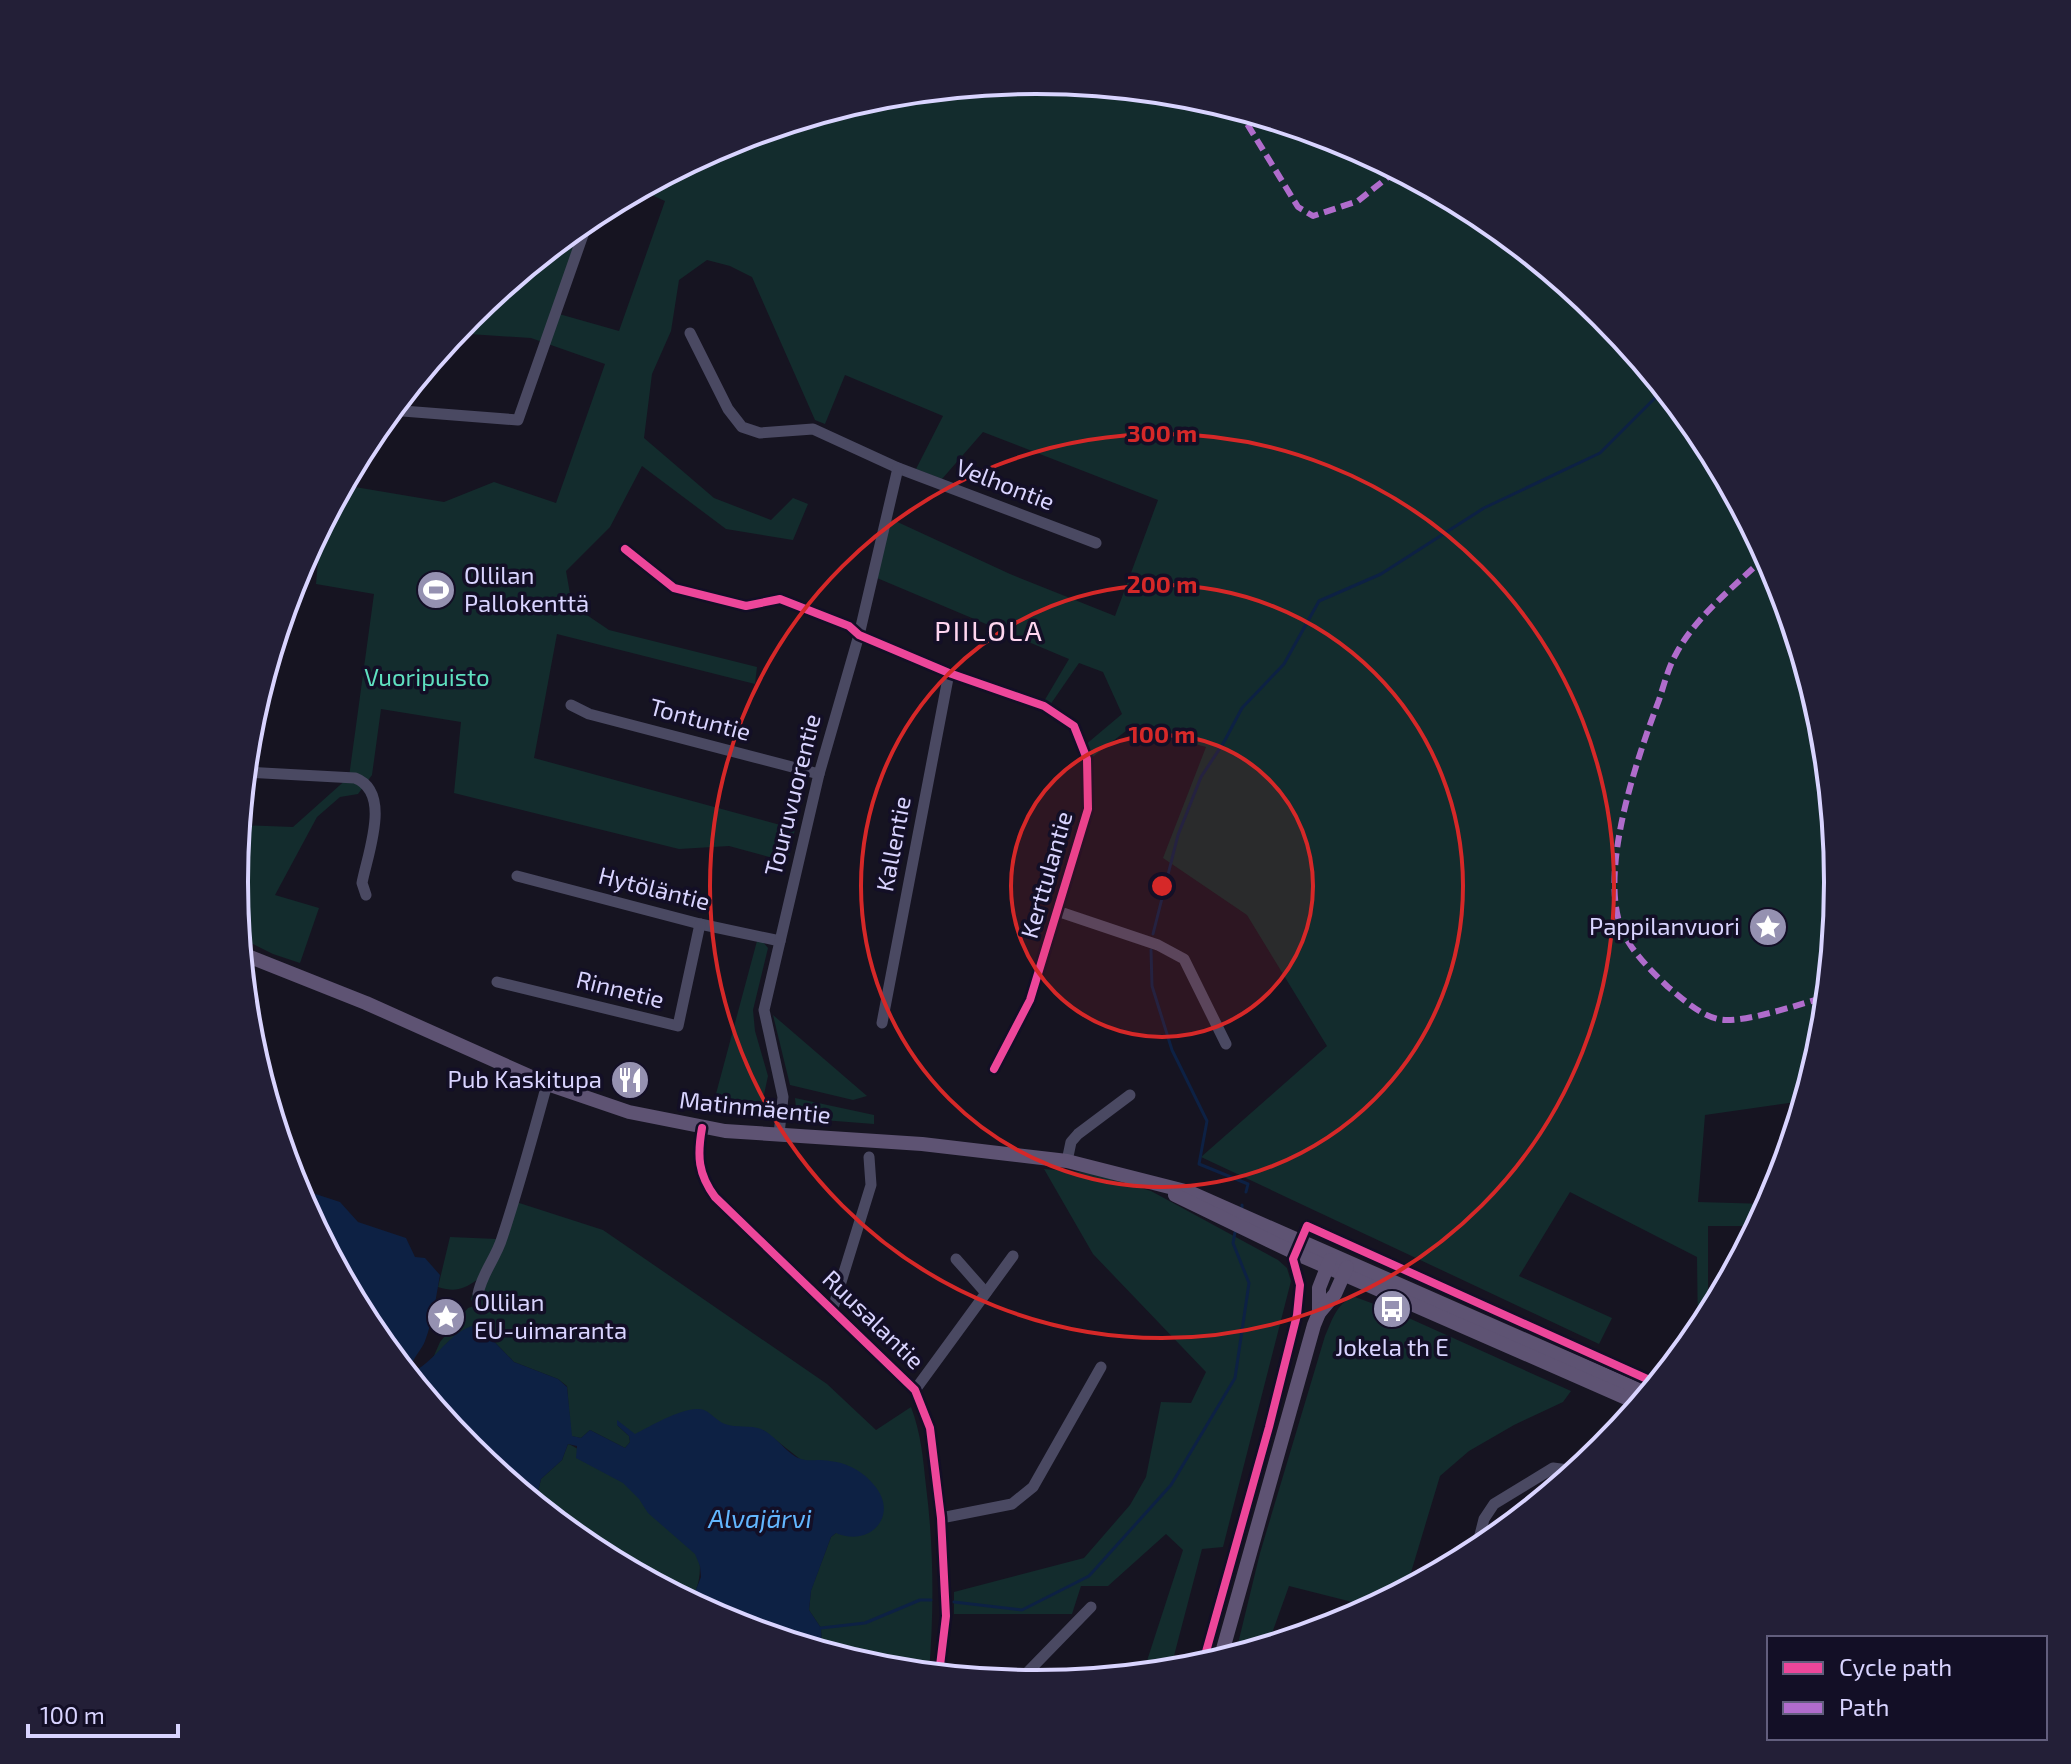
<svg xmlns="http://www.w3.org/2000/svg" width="2071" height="1764" viewBox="0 0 2071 1764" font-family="'Exo 2',sans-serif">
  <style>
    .green { fill: #132c2d }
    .water { fill: #0d2144 }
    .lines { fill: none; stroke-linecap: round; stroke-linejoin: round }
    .stream { stroke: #0d2144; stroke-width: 3 }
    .minor { stroke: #4a4962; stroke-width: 11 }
    .major { stroke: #5e5373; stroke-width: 14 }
    .quiet { stroke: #b06ccc; stroke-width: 6; stroke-dasharray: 12 6; stroke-linecap: butt }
    .cycleway-casing { stroke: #130f26; stroke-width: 13 }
    .cycleway { stroke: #ed469a; stroke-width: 8 }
    .ring { fill: none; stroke: #d62828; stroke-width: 4 }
    .labels { text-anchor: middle; stroke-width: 7; stroke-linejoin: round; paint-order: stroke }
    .street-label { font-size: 24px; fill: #d9d4ff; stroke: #130f26 }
    .poi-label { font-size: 24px; fill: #d9d4ff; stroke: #130f26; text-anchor: start }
    .park-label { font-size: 24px; fill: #5fe0c0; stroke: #130f26 }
    .water-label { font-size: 26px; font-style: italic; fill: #62b6ff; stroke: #130f26 }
    .quarter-label { font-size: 28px; letter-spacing: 2px; fill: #ffd6f0; stroke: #130f26 }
    .rim { fill: none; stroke: #d9d4ff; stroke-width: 4 }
    .centre { fill: #d62828; stroke: #130f26; stroke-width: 4 }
    .ring-label { font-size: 24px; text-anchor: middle; font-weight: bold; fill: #d62828; stroke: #130f26; stroke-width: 7; stroke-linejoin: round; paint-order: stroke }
  </style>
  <rect width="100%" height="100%" fill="#161421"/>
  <g class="green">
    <path d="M1036,80l156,16 151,45 138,74 122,100 100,122 74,139 45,150 15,156 -15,157 -19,62 -98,14 -7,87 70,2 -11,22h-49v91l-10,16 -1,-76 -127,-65 -51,84 93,42 -13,26 -398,-187 126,-111 -80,-131 -84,-57 43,-111 -75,-20 -41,32 -6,-13 38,-32 -19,-42 -24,-9 -29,42 -7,-2 26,-44 -192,-81 14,-59 119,55 105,42 43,-116 -175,-68 -41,47 -26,-10 27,-53 -98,-41 -20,49 -10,-4 -63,-143 -22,-11 -23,-6 -28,20 -8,51 -19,43 -8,64 70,60 57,22 22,-22 15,6 -15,36 -67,-11 -84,-63 -32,61 -44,44 6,34 37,25 148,37 -2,17 -198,-50 -23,124 261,71 -7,33 -59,-16 -50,3 -225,-56 7,-71 -80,-13 -9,66 -14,19 -18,3 -23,20 -42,78 44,13 -19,55 -27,-9 -34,-17 -5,-55 5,-57 54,2 56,-50 25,-183 -58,-10 5,-58 22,-41 101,17 50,-20 62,21 49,-139 -74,-26 -77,-5 15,-18 114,-94 -31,91 67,19 46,-130 -27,-12 15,-8 16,7 6,-18 54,-29 150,-46z"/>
    <path d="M757,941l6,1 5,6 -15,62 2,21 13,45 -8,37 -47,-8z"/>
    <path d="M773,1015l94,81 -14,4 -63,-15z"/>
    <path d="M795,1098l79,17v9l-77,-6z"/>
    <path d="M1044,1169l47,4 60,18 127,69 9,8 4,13 -68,266 -21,2 -32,122 -27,2 40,-123 -17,-16 -58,52h-27l-9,28h-118v-22l130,-34 46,-53 16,-28 15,-75 30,1 15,-31 -113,-118z"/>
    <path d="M510,1200l93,30 224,154 49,46 35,-23c10,26 12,51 15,79 8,63 8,125 3,187l-50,-5 -57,-17 -1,-23 -12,-18 2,-20 20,-53 5,-4 -36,-74 -37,-29 -126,7 -20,-12 12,11 1,6 -5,6 -35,-18 -9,8 -10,-2 -4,-50 -9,-7 -44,-17 -36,-37 -30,17 -15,16 7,-16 28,-34 6,-2 -3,-7 6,-19c-15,10 -22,12 -39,7l12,-50 47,2z"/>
    <path d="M1355,1297l38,14 178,80 -8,11 -49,23 -45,26 -29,25 -34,113 -34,18 -83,-21 -18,50h-13l-2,13 -21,7 25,-103 65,-217c7,-15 12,-35 30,-39z"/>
    <path d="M568,1444c14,3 114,82 124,95 10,14 10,38 3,53l-10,6 -5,-1 -90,-48 -55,-45 6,-25 21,-19z"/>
  </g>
  <path class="water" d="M294,1187l46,15 18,20 48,16 9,19 10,1 15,17c-4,22 -7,45 -15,66 -3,8 -10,14 -13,23l6,5c21,-13 36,-42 60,-44l36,37 44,17 9,8 5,49 9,2 9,-8 35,18 5,-6 -1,-6 -12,-11v-5l18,14c16,-8 52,-30 69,-24 7,3 13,11 21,14 11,4 25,1 36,5 15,6 25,25 40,30 5,2 13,1 18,1 23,1 40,7 55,25 26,30 -4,63 -38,48l-5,4 -20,54 -2,19 12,18 1,23 -94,-28 -48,-26 9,-1 6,-4 6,-15 -1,-11 -5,-12 -47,-41 -9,-14 -16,-16 -47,-25 1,-12 -9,-2 -6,16 -21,19 -6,25 -67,-55 -100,-122z"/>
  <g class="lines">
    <g class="stream">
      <path d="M1153,934l25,-99 23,-58 23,-35 18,-34 42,-44 35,-63 62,-27 103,-66 116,-55 64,-64"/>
      <path d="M1151,950l1,36 20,64 35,71 -8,43 49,20 -2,8"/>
      <path d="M1242,1207v-2"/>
      <path d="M954,1602l68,8 67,-34 82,-91 64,-107 14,-95 -16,-40 2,-11"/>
      <path d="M821,1628l44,-5 55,-23h11"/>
    </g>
    <g class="minor">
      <path d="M690,333l38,76 14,18 18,6 53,-4 85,39 198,75"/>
      <path d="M390,410l128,10 72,-205"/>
      <path d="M625,549l49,39 72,18 34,-7 69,27 10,9 90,38 95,33 30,20 13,33 1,50 -58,191 -36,69"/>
      <path d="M571,705l18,9 230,60"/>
      <path d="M244,772l111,6c37,14 13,74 7,105l4,12"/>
      <path d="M517,876l183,48 80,17"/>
      <path d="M1057,911l101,34 26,14 42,85"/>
      <path d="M497,982l181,44 22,-102"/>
      <path d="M882,1023l67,-350"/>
      <path d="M702,1128c-5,28 -4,46 13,69l200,193 15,38 11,90 5,98 -7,58"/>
      <path d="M779,1134l4,-37 -19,-87 55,-236 40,-139 39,-167"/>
      <path d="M1067,1161l4,-19 7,-8 52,-39"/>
      <path d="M956,1259l30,34"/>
      <path d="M478,1294c4,-21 18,-36 24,-56 17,-51 31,-103 45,-154"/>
      <path d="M833,1308l38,-123 -2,-28"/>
      <path d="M915,1390l98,-134"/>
      <path d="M941,1518l71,-14 21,-17 68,-120"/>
      <path d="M1476,1551l8,-32 10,-15 59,-36 23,3"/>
      <path d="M1018,1682l73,-75"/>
    </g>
    <g class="major">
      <path d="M240,953l126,50 181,81 82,28 96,19 197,13 145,17 122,31 459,202"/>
      <path d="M1175,1195l120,58 345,151"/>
      <path d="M1319,1313v-25l11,-28"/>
      <path d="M1220,1660l94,-335 5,-12 16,-19 12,-27"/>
    </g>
    <g class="quiet">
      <path d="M1238,109l60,98 15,9 45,-15 39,-31"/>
      <path d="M1766,556c-31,30 -70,60 -90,98 -8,14 -12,31 -17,46 -22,58 -61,171 -37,230 9,21 30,42 46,57 16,13 36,32 57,33 26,1 75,-16 101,-23"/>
    </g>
    <defs>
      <g id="cycleway">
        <path d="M625,549l49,39 72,18 34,-7 69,27 10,9 90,38 95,33 30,20 13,33 1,50 -58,191 -36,69"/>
        <path d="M702,1128c-5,28 -4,46 13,69l200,193 15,38 11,90 5,98 -7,58"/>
        <path d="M1202,1666l67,-239 28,-112 3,-30 -7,-26 14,-33 349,157"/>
      </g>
    </defs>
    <use href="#cycleway" class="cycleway-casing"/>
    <use href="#cycleway" class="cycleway"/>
  </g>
  <circle cx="1162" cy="886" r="151" fill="#d62828" fill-opacity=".12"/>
  <g class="ring">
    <circle cx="1162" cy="886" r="151"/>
    <circle cx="1162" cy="886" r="301"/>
    <circle cx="1162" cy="886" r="452"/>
  </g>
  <defs>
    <symbol id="stadium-disc" viewBox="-11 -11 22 22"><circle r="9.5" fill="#9591b1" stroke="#130f26"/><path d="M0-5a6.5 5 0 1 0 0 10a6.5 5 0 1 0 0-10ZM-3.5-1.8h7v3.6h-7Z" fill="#fff"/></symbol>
    <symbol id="sight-disc" viewBox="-11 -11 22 22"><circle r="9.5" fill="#9591b1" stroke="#130f26"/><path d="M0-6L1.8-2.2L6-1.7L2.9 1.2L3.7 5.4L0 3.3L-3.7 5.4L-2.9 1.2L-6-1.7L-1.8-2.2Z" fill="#fff"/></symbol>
    <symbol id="restaurant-disc" viewBox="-11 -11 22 22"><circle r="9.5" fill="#9591b1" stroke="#130f26"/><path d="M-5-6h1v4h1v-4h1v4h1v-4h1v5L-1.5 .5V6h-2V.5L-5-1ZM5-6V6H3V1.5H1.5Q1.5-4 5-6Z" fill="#fff"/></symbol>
    <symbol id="bus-disc" viewBox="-11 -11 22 22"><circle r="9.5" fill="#9591b1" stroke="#130f26"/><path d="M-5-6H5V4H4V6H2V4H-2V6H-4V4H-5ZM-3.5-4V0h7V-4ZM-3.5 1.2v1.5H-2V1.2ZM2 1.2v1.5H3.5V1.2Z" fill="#fff"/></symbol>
  </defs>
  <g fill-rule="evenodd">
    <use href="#stadium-disc" x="414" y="568" width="44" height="44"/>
    <use href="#sight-disc" x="1746" y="905" width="44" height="44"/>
    <use href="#restaurant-disc" x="608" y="1058" width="44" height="44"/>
    <use href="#bus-disc" x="1370" y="1287" width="44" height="44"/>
    <use href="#sight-disc" x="424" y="1295" width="44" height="44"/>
  </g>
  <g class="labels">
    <g class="street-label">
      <text transform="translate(1005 485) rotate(21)" y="8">Velhontie</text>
      <text transform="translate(700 720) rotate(15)" y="8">Tontuntie</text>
      <text transform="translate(793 795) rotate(-76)" y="8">Touruvuorentie</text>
      <text transform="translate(894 844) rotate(-79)" y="8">Kallentie</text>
      <text transform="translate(1047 875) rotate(-74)" y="8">Kerttulantie</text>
      <text transform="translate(654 889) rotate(14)" y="8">Hytöläntie</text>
      <text transform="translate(620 990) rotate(14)" y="8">Rinnetie</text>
      <text transform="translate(755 1108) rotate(6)" y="8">Matinmäentie</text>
      <text transform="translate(873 1320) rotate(44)" y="8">Ruusalantie</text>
    </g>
    <g class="poi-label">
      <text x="464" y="584">Ollilan<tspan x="464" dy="28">Pallokenttä</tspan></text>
      <text x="1740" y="935" text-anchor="end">Pappilanvuori</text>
      <text x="602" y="1088" text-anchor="end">Pub Kaskitupa</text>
      <text x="474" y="1311">Ollilan<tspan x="474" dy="28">EU-uimaranta</tspan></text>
      <text x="1392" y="1356" text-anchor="middle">Jokela th E</text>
    </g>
    <g class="park-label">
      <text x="427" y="686">Vuoripuisto</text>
    </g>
    <g class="water-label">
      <text x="760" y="1528">Alvajärvi</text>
    </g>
    <g class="quarter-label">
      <text x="989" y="641">PIILOLA</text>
    </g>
  </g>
  <path d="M0 0H2071V1764H0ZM248 882a788 788 0 1 1 1576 0a788 788 0 1 1-1576 0Z" fill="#231f37" fill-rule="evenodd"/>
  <path class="rim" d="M248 882a788 788 0 1 1 1576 0a788 788 0 1 1-1576 0Z"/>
  <circle cx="1162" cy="886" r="12" class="centre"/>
  <g class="ring-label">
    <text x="1162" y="442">300 m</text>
    <text x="1162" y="593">200 m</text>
    <text x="1162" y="743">100 m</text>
  </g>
  <rect x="1767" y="1636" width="280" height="104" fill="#130f26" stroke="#625e7d" stroke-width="2"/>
  <rect x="1783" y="1662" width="40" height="12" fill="#ed469a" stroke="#625e7d" stroke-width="2"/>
  <text x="1839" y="1676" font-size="24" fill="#d9d4ff">Cycle path</text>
  <rect x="1783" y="1702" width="40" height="12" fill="#b06ccc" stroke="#625e7d" stroke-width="2"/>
  <text x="1839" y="1716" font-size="24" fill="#d9d4ff">Path</text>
  <path d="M28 1724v12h150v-12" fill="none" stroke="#d9d4ff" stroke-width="4"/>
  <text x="40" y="1724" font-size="24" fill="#d9d4ff" stroke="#130f26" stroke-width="6" paint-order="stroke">100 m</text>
</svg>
